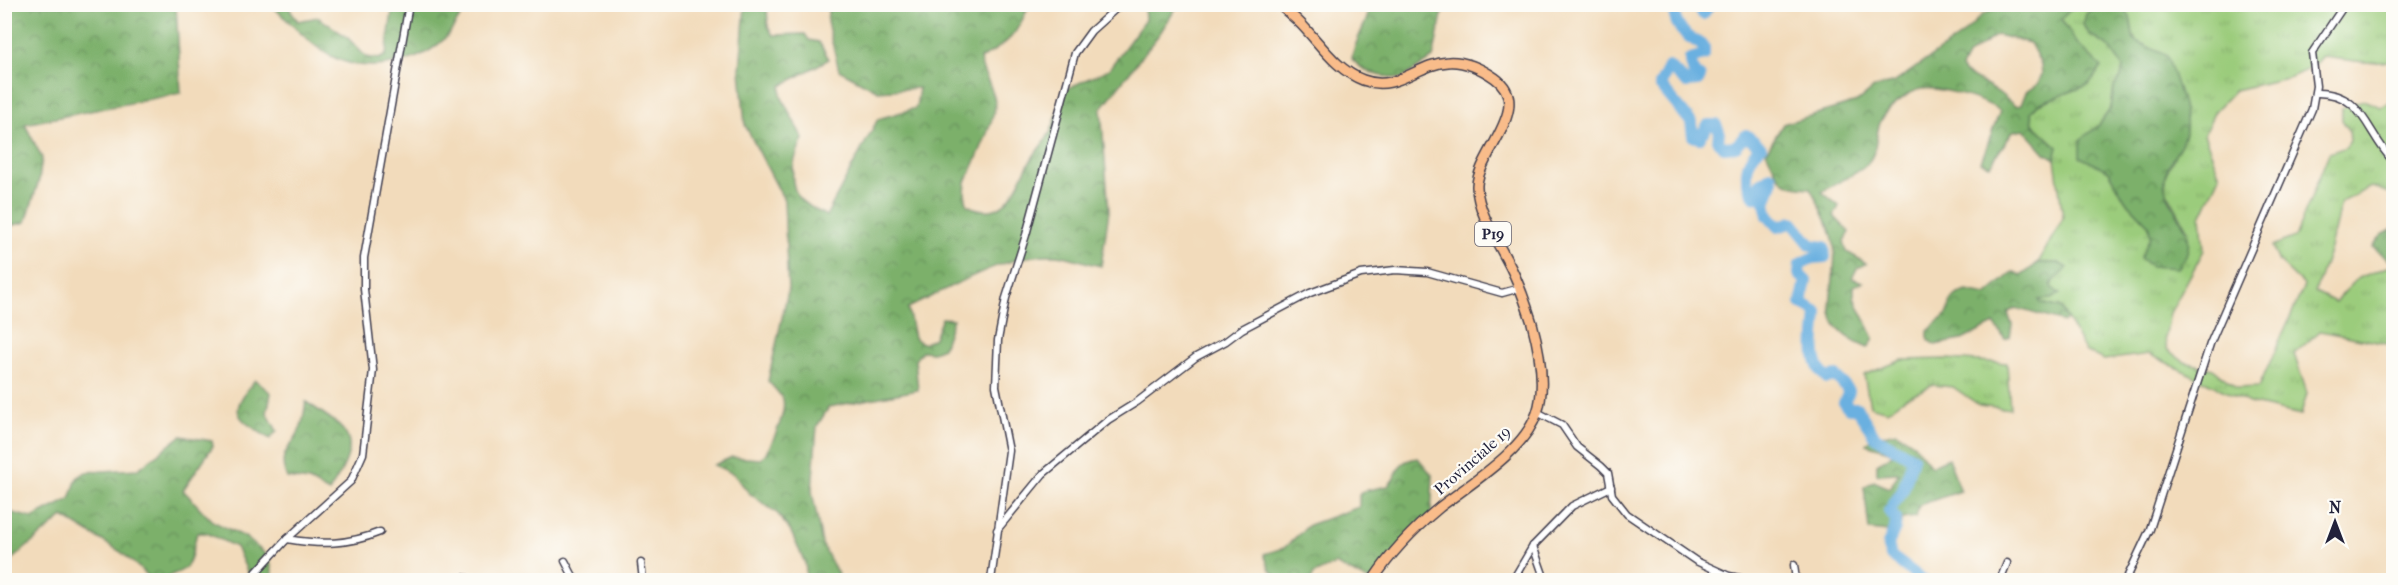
<svg xmlns="http://www.w3.org/2000/svg" width="2398" height="585" viewBox="0 0 2398 585" font-family="'IM FELL French Canon',serif">
  <style>
    .grass { fill: url(#grass-tufts); stroke: #5e775b; stroke-width: 1.5; fill-rule: evenodd }
    .forest { fill: url(#forest-crowns); stroke: #4f6953; stroke-width: 1.5; fill-rule: evenodd }
    .lines { fill: none; stroke-linecap: round; stroke-linejoin: round }
    .river { stroke: #6ab0e0; stroke-width: 12 }
    .minor-casing { stroke: #413e4e; stroke-width: 9 }
    .primary-casing { stroke: #413e4e; stroke-width: 12 }
    .minor { stroke: #fff; stroke-width: 6 }
    .primary { stroke: #f9bc8a; stroke-width: 9 }
    .labels { text-anchor: middle; stroke-width: 4.5; stroke-linejoin: round; paint-order: stroke }
    .shield { fill: #fdfcf7; stroke: #646373; stroke-width: 1.5 }
    .shield-label { font-size: 15px; font-weight: bold; fill: #22223b }
    .street-label { font-size: 16px; fill: #22223b; stroke: #fdfcf7 }
  </style>
  <defs>
    <pattern id="grass-tufts" width="24" height="20" patternUnits="userSpaceOnUse" patternTransform="scale(1.5)"><rect width="24" height="20" fill="#9bcc7b"/><path d="M3 7l-1-3M5 7V3M7 7l1-3M15 17l-1-3M17 17v-4M19 17l1-3" fill="none" stroke="#85af6b"/></pattern>
    <pattern id="forest-crowns" width="20" height="18" patternUnits="userSpaceOnUse" patternTransform="scale(1.5)"><rect width="20" height="18" fill="#7cb06b"/><path d="M2 6a3 3 0 1 1 6 0M12 15a3 3 0 1 1 6 0" fill="none" stroke="#658f59"/></pattern>
  </defs>
  <rect width="100%" height="100%" fill="#fdfcf7"/>
  <filter id="ink" filterUnits="userSpaceOnUse"><feTurbulence type="fractalNoise" baseFrequency=".0167" numOctaves="2"/><feDisplacementMap in="SourceGraphic" scale="12" xChannelSelector="R" yChannelSelector="G"/><feConvolveMatrix kernelMatrix="1 2 1 2 8 2 1 2 1" color-interpolation-filters="sRGB"/></filter>
  <filter id="wash" filterUnits="userSpaceOnUse"><feTurbulence type="fractalNoise" baseFrequency=".008" numOctaves="4" result="noise"/><feDisplacementMap in="SourceGraphic" scale="24" xChannelSelector="R" yChannelSelector="G"/><feGaussianBlur stdDeviation="1.35" result="paint"/><feColorMatrix in="noise" values="0 0 0 0 0 0 0 0 0 0 0 0 0 0 0 0 0 1.4 0 .05"/><feComposite in="paint" operator="in"/></filter>
  <g filter="url(#wash)">
    <rect width="100%" height="100%" fill="#f2dbbb"/>
    <g class="grass">
      <path d="M2075,5h314l4,14v41c-21,6 -48,-1 -71,-3l-9,10 -22,10 -56,13 -20,21 -11,23 16,42 -19,41 3,33 -34,63 -5,26 2,10 17,13 29,7 24,19 22,-1 45,-101 -25,-24 -7,-16 23,-9 34,-84 17,-6 4,-6 -1,-11 -7,-10v-12l21,-8 18,7 12,-6v93l-22,-7 -30,15 -11,46 -15,44 20,10 23,-24 35,-13v80l-73,-14 -26,23 13,39 -6,22 -52,-12 -100,-49 -45,6 -18,-8 -25,-44 -20,-5 -2,-3 12,-13 8,-24h-21l25,-45 -8,-59 2,-12 -24,-23 -2,-12 7,-8 50,-19 -12,-43 -15,-23zM2130,17l4,23 51,94 -20,42v12l23,43 -38,6 -1,-12 -24,-25 -16,-29 -29,-31 19,-15 12,-17 3,-21 7,-9 2,-12 -14,-19 -19,-12z"/>
      <path d="M1947,359l60,4 3,46 -31,-4 -26,-18 -20,-2 -28,13 -18,13 -17,-5 -6,-31 38,-15z"/>
    </g>
    <g class="forest">
      <path d="M4,5h172l5,88 -156,31 17,34 -3,22 -13,42 -21,5z"/>
      <path d="M271,5h16l11,16 20,-4 29,20 19,20 13,2 7,-4 7,-50h75c-7,9 -13,22 -21,31 -26,29 -81,39 -116,20 -22,-12 -41,-34 -60,-51z"/>
      <path d="M745,5h22l1,21 5,9 32,-1 4,6 10,2 10,17 -48,27v10l22,43c-9,18 -17,43 -2,61 6,6 18,11 25,16l52,-97 38,-11 3,-20 -41,3 -39,-21 -12,-48 2,-17h200c-12,30 -20,38 -49,54 2,15 13,27 15,43 2,14 -22,65 -29,80l-1,11 2,12c40,19 47,-17 63,-43 6,-11 15,-20 21,-31 6,-13 9,-28 13,-41l45,-21 36,-49 -1,-15h34l-18,28 -59,76 8,102 -8,55c-15,-3 -31,-10 -46,-11 -47,-3 -105,33 -147,53l6,30 10,6 10,-6 8,-20 11,1 -10,29 -10,4 -11,-1 -7,9 3,30 -89,17 -12,19 -5,65 10,53 19,36h-34l-2,-17 -14,-31 -13,-18 -29,-21 -15,-19 -20,-9 18,-8 29,2c9,-9 26,-46 22,-59 -2,-6 -11,-14 -15,-19l20,-90 -4,-91 -39,-75 -5,-55z"/>
      <path d="M1370,5h74l-11,53 -32,21c-20,-3 -35,-4 -49,-20 2,-20 16,-34 18,-54z"/>
      <path d="M2002,5h73l-14,14 15,23 26,25 -14,18 -50,19 -7,8 2,12 25,23 -3,12 -10,-6 -21,-24 -11,2 -23,34 -9,-3 19,-51c-13,-10 -61,-25 -78,-22 -14,2 -37,21 -42,34 -6,15 -1,30 -15,43 -11,10 -30,17 -43,26l17,14 -5,10 15,16 -5,9 3,11 19,11 -9,6 -5,9 11,4 -9,4v11l20,41 -6,10c-61,-24 -28,-57 -34,-103 -3,-19 -15,-41 -24,-57 -32,-1 -30,-10 -44,-36l17,-28 74,-22 17,-14 21,-6 67,-47 20,-20zM1997,35l33,8 11,21 1,10 -4,10 -12,8 -5,13 -6,1 -17,-14 -33,-19 -4,-5 7,-13z"/>
      <path d="M2096,6l25,1 9,10 4,23 33,16c7,23 21,52 18,76 -2,19 -25,35 -20,56 8,30 40,47 13,80l-27,-2 -11,-8 10,-21 -1,-12 -24,-25 -16,-29 -29,-14v-17l19,-15 12,-17 3,-21 7,-9 2,-11 -14,-20 -19,-12 -7,-10 3,-11z"/>
      <path d="M2393,229v33l-20,-15 9,-12z"/>
      <path d="M2038,263h21l8,5 -16,16v3l9,7 -8,5 -13,1 2,3 20,5 6,11 -3,3 -48,-14 -8,5 4,12 -2,12 -5,2 -11,-15 -32,16 -27,5 -7,-5v-9l20,-18 3,-13 7,-6 9,-3 19,4 27,-23 8,4z"/>
      <path d="M255,380l16,13 -4,20 10,18 -7,8c-33,-22 -44,-24 -15,-59z"/>
      <path d="M306,402c49,32 56,37 23,90l-20,-11 -22,-3c-12,-28 7,-29 14,-52 3,-7 3,-16 5,-24z"/>
      <path d="M1896,432l16,10 19,24 17,-8 13,33 -42,14 -3,12 -14,2 -4,14 -29,-3 -5,-43 10,-6 15,7 10,-15 -22,1v-10l18,-11 -29,-9 5,-6z"/>
      <path d="M181,436l31,5 1,5 -30,44 29,31 33,16 24,20 5,23h-20l-6,-7 -12,-26 -29,-14h-10c-3,9 -5,30 -13,36 -7,5 -15,5 -20,11h-11l-32,-28 -58,-35 -58,48v-51l4,-2 23,6 38,-19 7,-21 9,-6 52,-3z"/>
      <path d="M1418,458l15,18 -2,39 -59,65h-5l-32,-16 -21,10 -3,6h-30l-11,-10 -6,-16 20,-6 25,-23 50,-18v-12l4,-4 25,-5c14,-14 5,-24 30,-28z"/>
    </g>
    <g class="lines">
      <g class="river">
        <path d="M1687,4l-13,7c2,21 15,25 30,36v8l-14,4 4,15 6,3 -2,4 -12,1 -17,-15 -9,18 31,37 2,14 6,2 9,-13h8l3,6 -1,11 6,5 12,-1 10,-11 15,12c-16,12 -19,34 -6,50l5,-13 11,-8 1,6 -7,21 3,13 10,11 14,-5 19,23 13,2 1,10 -13,1 -12,6 -1,10 7,7 -5,22 16,9c-1,22 -9,51 10,66l9,-2 13,15 -5,12 5,5h8l18,29 38,21 -10,32 -14,21 7,8 -1,10 -7,15 3,12 32,24"/>
        <path d="M1695,4l8,10 7,-10"/>
      </g>
    </g>
  </g>
  <g filter="url(#ink)">
    <g class="lines">
      <defs>
        <g id="minor">
          <path d="M2316,93c48,-1 49,39 78,69"/>
          <path d="M1537,412l25,13 15,22 24,19 7,7 4,22 15,19 69,47 33,15 20,4"/>
          <path d="M997,530l46,-56 65,-54 29,-18 59,-45 30,-16 16,-12 68,-36 51,-19 34,-4 32,2 75,21 18,-5"/>
          <path d="M287,539c34,6 61,6 93,-7"/>
          <path d="M1533,546l12,34"/>
          <path d="M565,561l10,19"/>
          <path d="M641,563l2,17"/>
          <path d="M1794,565l2,15"/>
          <path d="M249,580l38,-41 64,-58 12,-27 10,-84 -9,-81v-31l45,-254"/>
          <path d="M443,580l20,-2 26,2"/>
          <path d="M991,580l18,-129 -13,-65 2,-46 8,-42 20,-63 49,-182 16,-22 30,-27"/>
          <path d="M1513,580l20,-34 39,-40 39,-19"/>
          <path d="M2000,580l7,-17"/>
          <path d="M2126,580l24,-51 60,-185 102,-235 4,-23 -4,-33 33,-49"/>
        </g>
        <path id="primary" d="M1279,4c7,7 14,12 21,19 19,19 36,47 63,57 48,18 67,-47 132,-2 39,28 -16,74 -18,107 -1,25 23,61 34,83 9,18 15,36 21,55 7,26 14,64 5,90 -13,38 -66,70 -97,94 -24,20 -50,47 -67,73"/>
      </defs>
      <use href="#minor" class="minor-casing"/>
      <use href="#primary" class="primary-casing"/>
      <use href="#minor" class="minor"/>
      <use href="#primary" class="primary"/>
    </g>
  </g>
  <g class="labels">
    <rect class="shield" x="1475" y="222" width="36" height="24" rx="4.5"/>
    <g class="shield-label">
      <text x="1493" y="239">P19</text>
    </g>
    <g class="street-label">
      <text transform="translate(1472 460) rotate(-41)" y="6">Provinciale 19</text>
    </g>
  </g>
  <rect width="2398" height="585" fill="none" stroke="#fdfcf7" stroke-width="24"/>
  <g transform="translate(2335 522)" stroke="#fdfcf7" stroke-width="4.5" paint-order="stroke">
  <path d="M0-4.5L10 22L0 15L-10 22Z" fill="#22223b"/>
  <text y="-9" font-size="16" font-weight="bold" text-anchor="middle" fill="#22223b">N</text>
  </g>
</svg>
